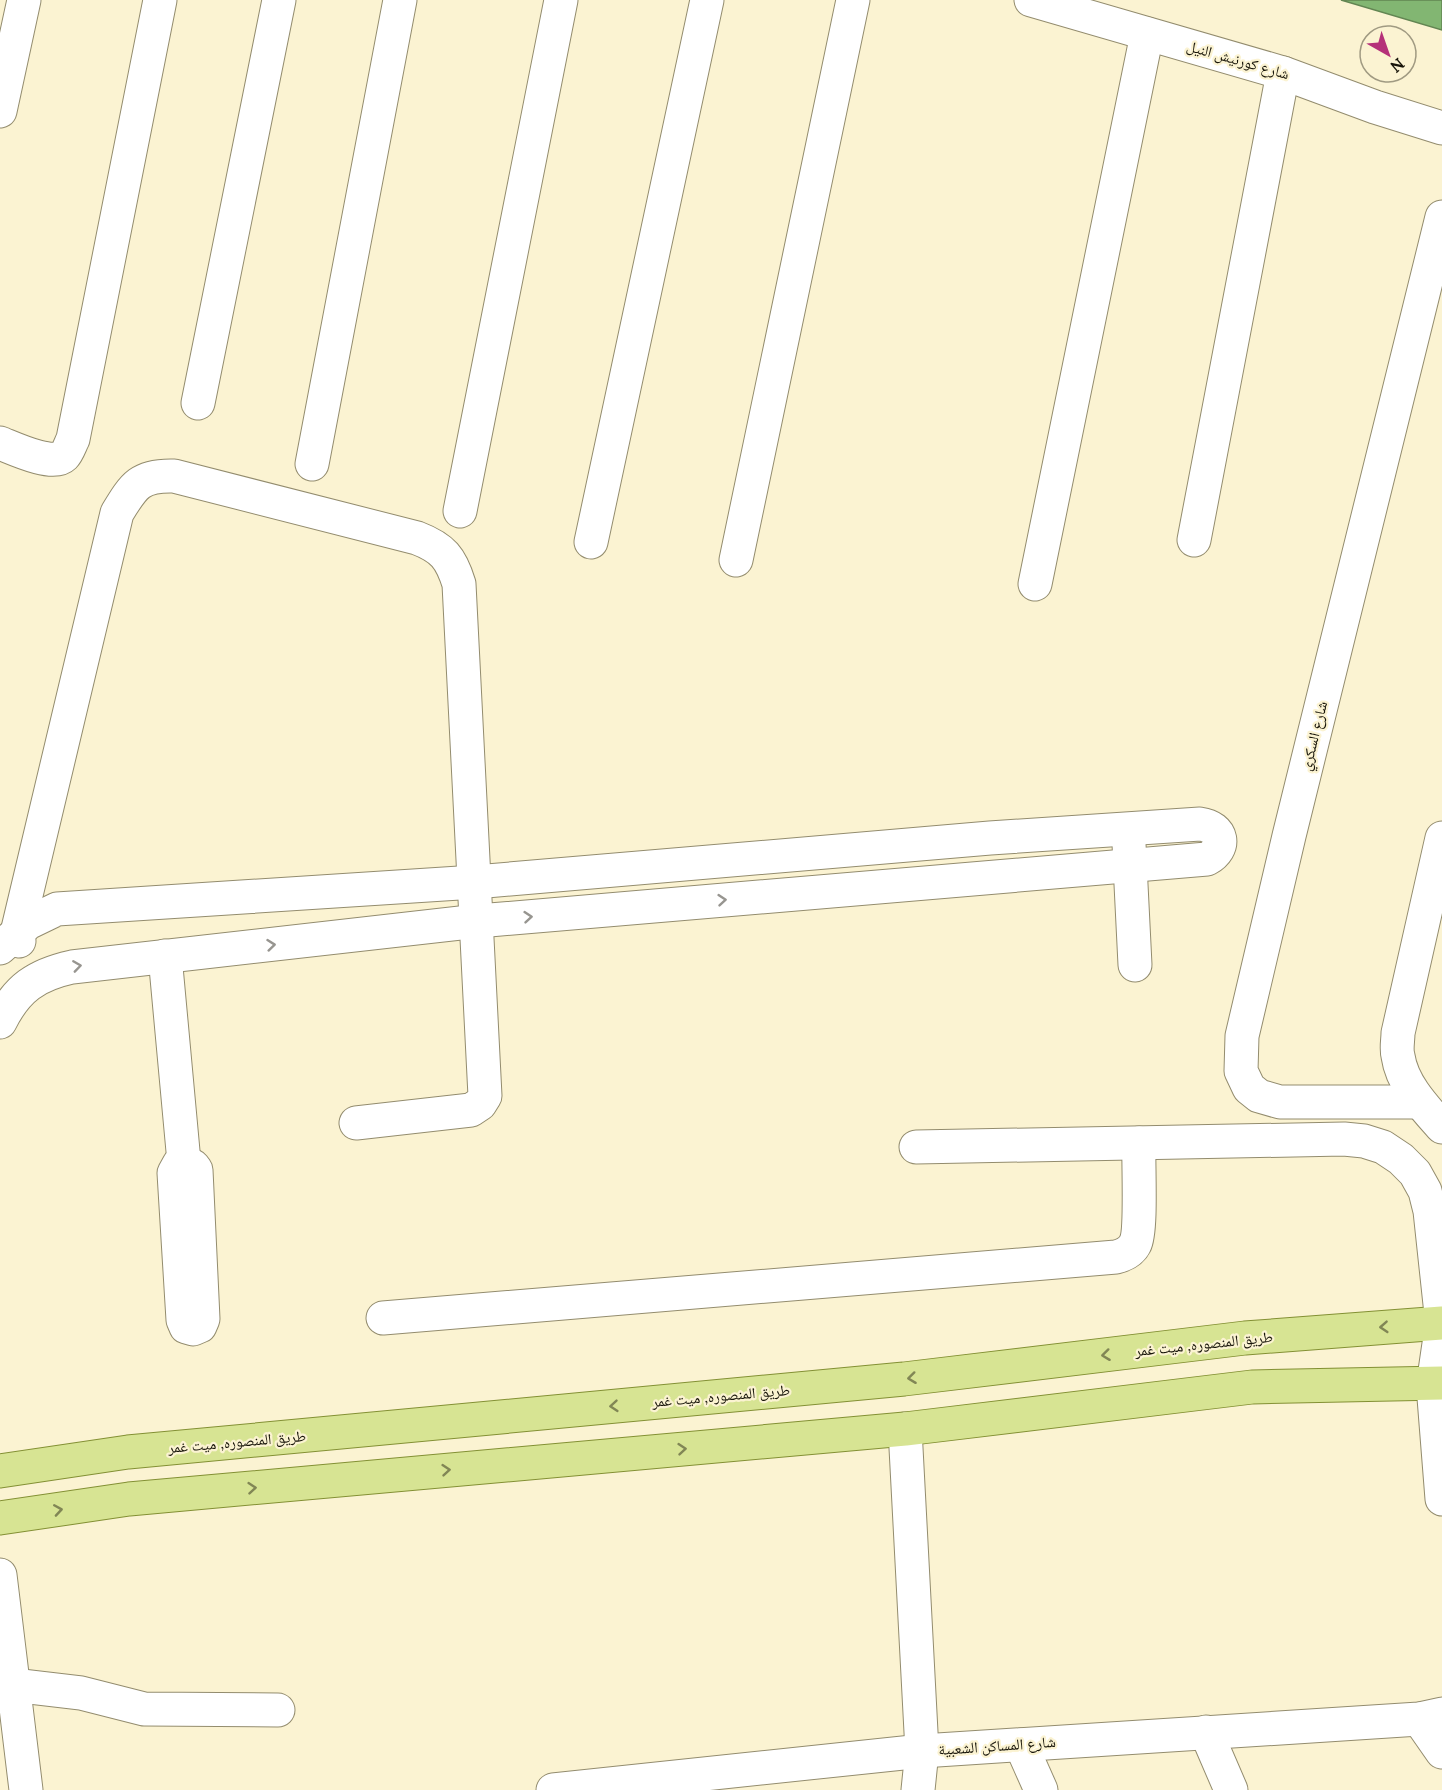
<svg xmlns="http://www.w3.org/2000/svg" width="1442" height="1790" viewBox="0 0 1442 1790" font-family="Lora,'Noto Naskh Arabic',serif">
  <style>
    .water { fill: #82b672; stroke: #628552; stroke-width: 1.5 }
    .lines { fill: none; stroke-linecap: round; stroke-linejoin: round }
    .minor-casing { stroke: #938c6e; stroke-width: 35 }
    .major-casing { stroke: #839034; stroke-width: 35 }
    .minor { stroke: #fff; stroke-width: 33 }
    .major { stroke: #d7e493; stroke-width: 33 }
    .oneway { stroke: #979590 }
    .oneway2 { stroke: #818655 }
    .labels { text-anchor: middle; stroke-width: 4.5; stroke-linejoin: round; paint-order: stroke }
    .street-label { font-size: 15px; fill: #171409; stroke: #fbf3d2 }
  </style>
  <rect width="100%" height="100%" fill="#fbf3d2"/>
  <path class="water" d="M1341,0h101v30z"/>
  <g class="lines">
    <defs>
      <g id="minor">
        <path d="M1031,0l252,73 92,34 67,21"/>
        <path d="M0,111l24,-111"/>
        <path d="M198,403l81,-403"/>
        <path d="M0,443c13,5 53,24 64,13 4,-4 6,-11 9,-17l87,-439"/>
        <path d="M312,464l88,-464"/>
        <path d="M460,511l101,-511"/>
        <path d="M1194,540l89,-467"/>
        <path d="M591,542l116,-542"/>
        <path d="M736,560l117,-560"/>
        <path d="M1035,584l112,-550"/>
        <path d="M1442,838l-44,195c0,7 -2,16 0,23 4,28 26,51 44,71"/>
        <path d="M1129,844l6,121"/>
        <path d="M19,941l-2,-8 100,-420c17,-28 23,-38 57,-37l243,62c26,10 34,20 42,46l26,512 -5,8 -9,6 -115,13"/>
        <path d="M0,948l28,-25 29,-14 418,-27 515,-44 210,-14c23,3 27,24 7,35l-729,62 -406,46c-36,8 -55,21 -72,55"/>
        <path d="M165,956l19,206"/>
        <path d="M1419,1102h-139l-21,-6 -10,-8 -8,-17 1,-35 47,-200 153,-619"/>
        <path d="M916,1147l428,-8 20,2 19,6 18,12 14,14 10,18 5,20 12,112 -9,62 9,114"/>
        <path d="M184,1162l9,4 3,4 7,149 -3,7 -7,3 -7,-2 -3,-7 -9,-147 5,-9z"/>
        <path d="M383,1318l733,-61c8,-2 15,-5 19,-13 7,-13 3,-82 4,-101"/>
        <path d="M905,1429l17,322 -4,39"/>
        <path d="M0,1575l26,215"/>
        <path d="M13,1685l68,8 63,16 134,1"/>
        <path d="M1419,1719l23,33"/>
        <path d="M1206,1732l25,58"/>
        <path d="M1021,1745l20,45"/>
        <path d="M553,1790l369,-39 497,-32 23,-5"/>
      </g>
      <g id="major">
        <path d="M0,1471l128,-19 776,-73 341,-41 197,-15"/>
        <path d="M0,1518l129,-19 776,-70 347,-42 190,-4"/>
      </g>
    </defs>
    <use href="#minor" class="minor-casing"/>
    <use href="#major" class="major-casing"/>
    <use href="#minor" class="minor"/>
    <use href="#major" class="major"/>
  </g>
  <defs><path id="oneway-chevron" d="M-2-3.5L2.5 0L-2 3.5" fill="none" stroke-width="1.6" stroke-linecap="round" stroke-linejoin="round" transform="scale(1.5)"/></defs>
  <g class="oneway">
    <use href="#oneway-chevron" transform="translate(722 900) rotate(-5)"/>
    <use href="#oneway-chevron" transform="translate(528 917) rotate(-5)"/>
    <use href="#oneway-chevron" transform="translate(271 945) rotate(-6)"/>
    <use href="#oneway-chevron" transform="translate(77 966) rotate(-8)"/>
  </g>
  <g class="oneway2">
    <use href="#oneway-chevron" transform="translate(1384 1327) rotate(176)"/>
    <use href="#oneway-chevron" transform="translate(1106 1355) rotate(173)"/>
    <use href="#oneway-chevron" transform="translate(912 1378) rotate(173)"/>
    <use href="#oneway-chevron" transform="translate(614 1406) rotate(175)"/>
    <use href="#oneway-chevron" transform="translate(682 1449) rotate(-5)"/>
    <use href="#oneway-chevron" transform="translate(446 1470) rotate(-5)"/>
    <use href="#oneway-chevron" transform="translate(252 1488) rotate(-5)"/>
    <use href="#oneway-chevron" transform="translate(58 1510) rotate(-9)"/>
  </g>
  <g class="labels">
    <g class="street-label">
      <text transform="translate(1238 60) rotate(16)" y="5">شارع كورنيش النيل</text>
      <text transform="translate(1314 736) rotate(-76)" y="5">شارع السكري</text>
      <text transform="translate(1204 1344) rotate(-6)" y="5">طريق المنصوره, ميت غمر</text>
      <text transform="translate(721 1396) rotate(-5)" y="5">طريق المنصوره, ميت غمر</text>
      <text transform="translate(237 1442) rotate(-5)" y="5">طريق المنصوره, ميت غمر</text>
      <text transform="translate(997 1746) rotate(-4)" y="5">شارع المساكن الشعبية</text>
    </g>
  </g>
  <g transform="translate(1388 54) rotate(140)"><circle r="28" fill="#fbf3d2" stroke="#a09a82" stroke-width="1.5"/>
  <path d="M0-4.5L10 22L0 15L-10 22Z" fill="#b53179"/>
  <text y="-9" font-size="16" font-weight="bold" text-anchor="middle" fill="#171409">N</text>
  </g>
</svg>
